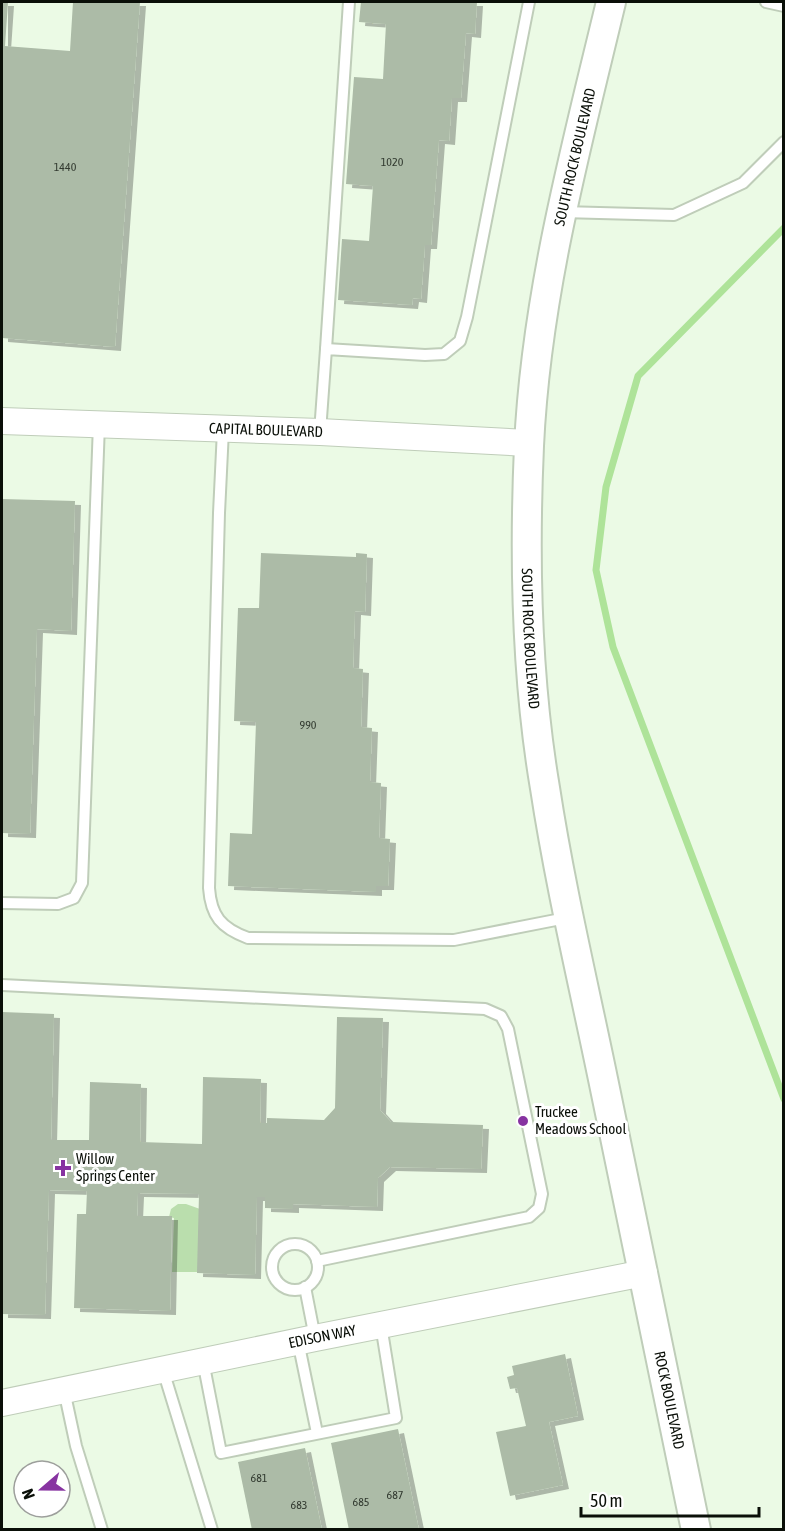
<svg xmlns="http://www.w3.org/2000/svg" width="785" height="1531" viewBox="0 0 785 1531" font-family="'Asap Condensed',sans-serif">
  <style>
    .green { fill: #badead }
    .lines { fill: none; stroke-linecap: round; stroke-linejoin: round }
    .stream { stroke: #aee399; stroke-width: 7 }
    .building { fill: #acbba7; filter: url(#shadow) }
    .service-casing { stroke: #bfcdb9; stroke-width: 14 }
    .tertiary-casing { stroke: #bfcdb9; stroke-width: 28 }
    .secondary-casing { stroke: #bfcdb9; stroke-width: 32 }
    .service { stroke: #fff; stroke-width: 10 }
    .tertiary { stroke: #fff; stroke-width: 26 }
    .secondary { stroke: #fff; stroke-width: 28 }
    .poi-dot { fill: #8733a1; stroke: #fff; stroke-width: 2 }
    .labels { text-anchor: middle; stroke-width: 6; stroke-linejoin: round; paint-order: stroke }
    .number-label { font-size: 12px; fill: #323a30 }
    .street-label { font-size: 15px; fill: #0a0f08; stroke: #fff }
    .poi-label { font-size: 15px; fill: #0a0f08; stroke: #fff; text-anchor: start }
  </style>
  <defs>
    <filter id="shadow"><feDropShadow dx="6" dy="4" stdDeviation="0" flood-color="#0004"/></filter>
  </defs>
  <rect width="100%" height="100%" fill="#ebfae5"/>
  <path class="green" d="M178,1204h8l14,5 -2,63h-26l2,-54 -5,-1 2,-8z"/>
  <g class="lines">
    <path class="stream" d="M784,228l-146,148 -32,111 -10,83 17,77 171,452"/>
  </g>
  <g class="building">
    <path d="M2,2h6l-3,44 65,5 3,-49h67l-25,345 -113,-9z"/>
    <path d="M361,2h116l-2,32 -9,-1 -5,65h-9l-3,43 -10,-1 -8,105h-6l-4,54 -8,-1 -1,7 -74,-5 4,-61 27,2 4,-55 -27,-2 8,-107 29,2 3,-55 -27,-2z"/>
    <path d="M2,499l73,2 -4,130 -34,-2 -7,205 -28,-1z"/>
    <path d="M261,553l95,4v-4l11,1 -2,58 -10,-1 -2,57 10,1 -2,58 11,1 -2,54 11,1 -2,55 11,1 -2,47h-12v6l-148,-6 2,-53 22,1 4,-112 -22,-1 4,-113h21z"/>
    <path d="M2,1012l52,2 -3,126h38l1,-58 51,2 -1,58 62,2 1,-67 58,2 -1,44h7v-5l57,2 11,-12 2,-91 46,1 -3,92 11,12 92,3 -2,44 -91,-2 -12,11 -1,29 -84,-3v5l-28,-1v-11h-8l-2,78 -58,-2 2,-79 -61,-1 -1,23h35l-2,95 -96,-3 3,-94h9l1,-23 -38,-1 -4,125 -43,-1z"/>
    <path d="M565,1354l13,62 -29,6 14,63 -53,11 -14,-64 30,-6 -9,-38 -7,1 -3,-12 7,-2 -2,-9z"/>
    <path d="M398,1429l21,101h-70l-18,-87z"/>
    <path d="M305,1448l17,82h-70l-14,-68z"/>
  </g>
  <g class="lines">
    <defs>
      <g id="service">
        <path d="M766,2l18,4"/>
        <path d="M562,212l112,3 69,-32 41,-41"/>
        <path d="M326,349l23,-347"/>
        <path d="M223,430l-4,83 -10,375c2,28 12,40 39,50l206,2 112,-22"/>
        <path d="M320,432l6,-83 99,6 19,-1 16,-13 7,-24 62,-315"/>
        <path d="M2,903l56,1 16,-6 8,-15 17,-459"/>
        <path d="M2,985l483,24 16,7 7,13 34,165 -3,14 -10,9 -212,44"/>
        <circle cx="295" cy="1267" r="23"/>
        <path d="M305,1287l10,51"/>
        <path d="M298,1341l19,92"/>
        <path d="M203,1361l18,92 175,-35 -15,-93"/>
        <path d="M163,1370l49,160"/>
        <path d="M64,1390l12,56 26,84"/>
      </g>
      <g id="tertiary">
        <path id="s1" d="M2,421l318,11 209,11"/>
        <path id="s2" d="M2,1403l313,-65 329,-65"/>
      </g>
      <g id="secondary">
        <path id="s3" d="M611,2c-35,146 -75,293 -82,444 -5,113 -3,230 16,342 15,98 38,194 58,291 31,150 62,300 93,451"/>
      </g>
    </defs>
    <use href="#service" class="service-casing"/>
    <use href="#tertiary" class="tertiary-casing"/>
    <use href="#secondary" class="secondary-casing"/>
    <use href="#service" class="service"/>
    <use href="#tertiary" class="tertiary"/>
    <use href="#secondary" class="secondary"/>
  </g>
  <g class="poi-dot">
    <circle cx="523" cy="1121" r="6"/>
    <path d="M60 1159h6v6h6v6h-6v6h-6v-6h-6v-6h6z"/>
  </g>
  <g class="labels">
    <g class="number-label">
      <text x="392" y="166">1020</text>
      <text x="65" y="171">1440</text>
      <text x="308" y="729">990</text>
      <text x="259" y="1482">681</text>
      <text x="395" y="1499">687</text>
      <text x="361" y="1506">685</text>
      <text x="299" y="1509">683</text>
    </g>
    <g class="street-label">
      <text transform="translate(575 157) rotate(-77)" y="5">SOUTH ROCK BOULEVARD</text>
      <text dy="5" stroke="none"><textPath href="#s1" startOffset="264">CAPITAL BOULEVARD</textPath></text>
      <text dy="5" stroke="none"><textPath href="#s3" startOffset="645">SOUTH ROCK BOULEVARD</textPath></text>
      <text dy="5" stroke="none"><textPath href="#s2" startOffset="327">EDISON WAY</textPath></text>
      <text dy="5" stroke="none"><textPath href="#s3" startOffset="1420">ROCK BOULEVARD</textPath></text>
    </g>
    <g class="poi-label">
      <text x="535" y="1117">Truckee<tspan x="535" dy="17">Meadows School</tspan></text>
      <text x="76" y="1164">Willow<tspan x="76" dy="17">Springs Center</tspan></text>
    </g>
  </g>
  <rect width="785" height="1531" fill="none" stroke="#0a0f08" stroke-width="6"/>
  <g transform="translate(42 1489) rotate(250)"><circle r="28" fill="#ffffff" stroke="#9d9f9c" stroke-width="1.5"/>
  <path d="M0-4.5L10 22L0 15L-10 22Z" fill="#8733a1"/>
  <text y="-9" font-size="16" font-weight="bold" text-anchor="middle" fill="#0a0f08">N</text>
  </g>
  <path d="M581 1507v9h178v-9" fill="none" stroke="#0a0f08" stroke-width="3"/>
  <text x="590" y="1507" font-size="18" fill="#0a0f08" stroke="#ffffff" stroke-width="4.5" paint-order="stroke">50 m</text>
</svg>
